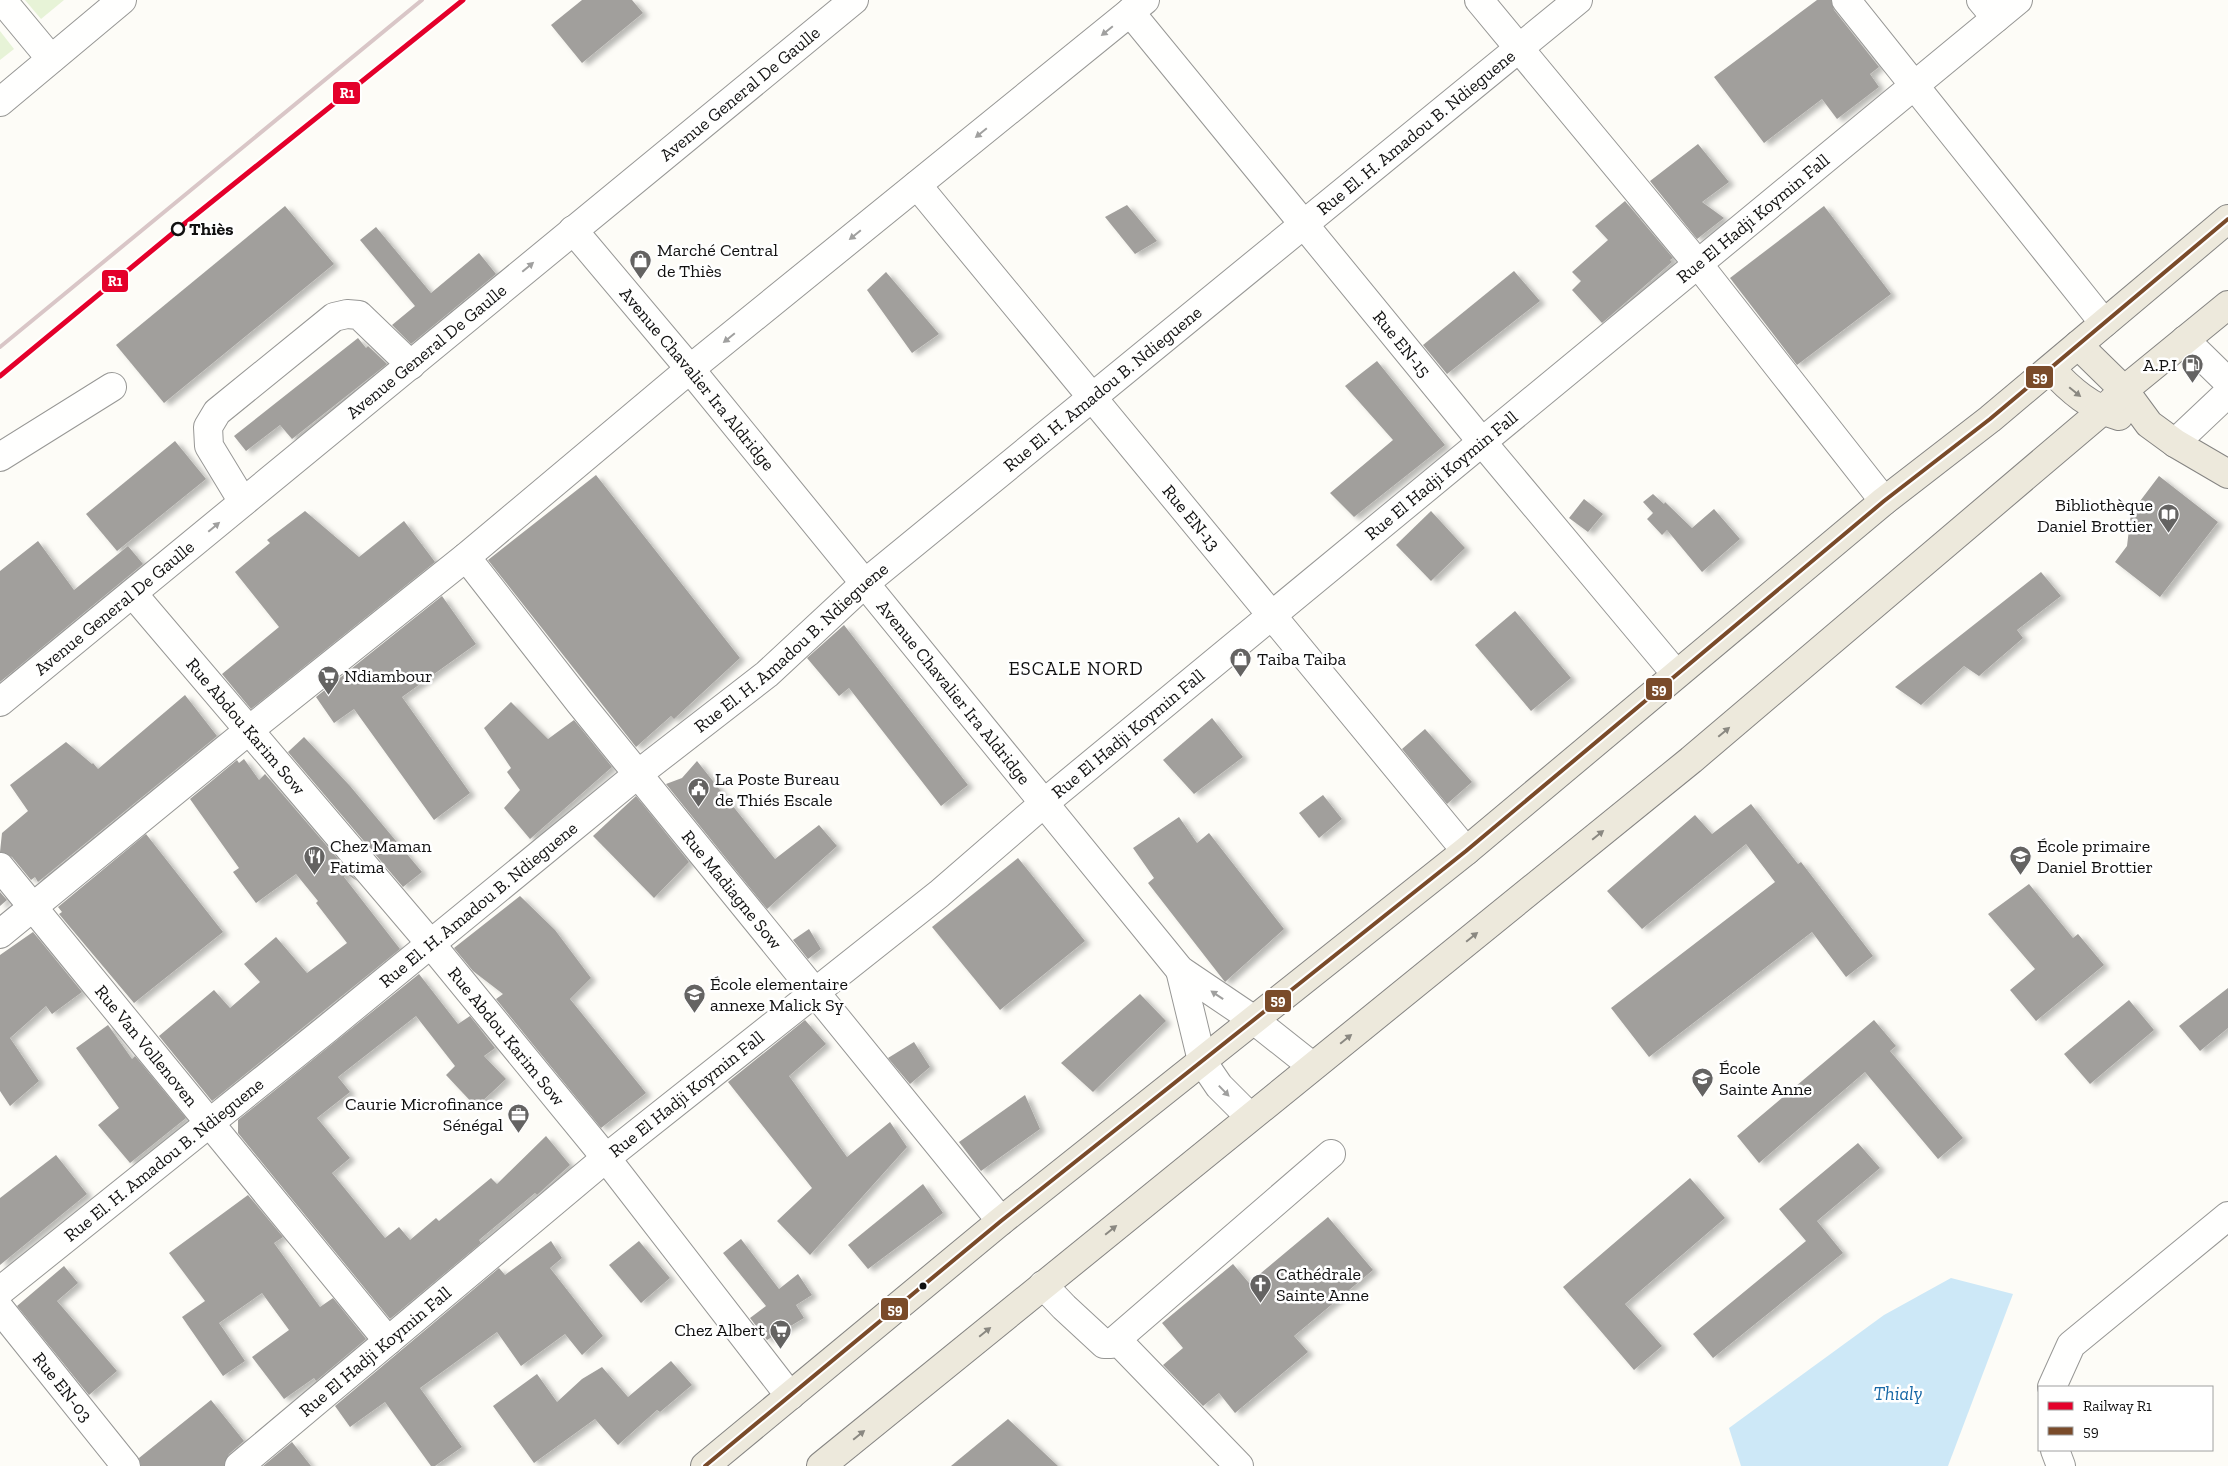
<svg xmlns="http://www.w3.org/2000/svg" width="2228" height="1466" viewBox="0 0 2228 1466" font-family="'Zilla Slab',serif">
  <style>
    .green { fill: #e7f3d7 }
    .water { fill: #cde8f7 }
    .building { fill: #a19f9c; filter: url(#shadow) }
    .lines { fill: none; stroke-linecap: round; stroke-linejoin: round }
    .minor-casing { stroke: #979795; stroke-width: 30 }
    .major-casing { stroke: #858482; stroke-width: 30 }
    .minor { stroke: #fffffe; stroke-width: 28 }
    .major { stroke: #ede9dc; stroke-width: 28 }
    .rail { stroke: #d9c6c7; stroke-width: 4 }
    .bus-1-casing { stroke: #fff; stroke-width: 8 }
    .bus-1 { stroke: #7a4b2a; stroke-width: 4 }
    .rail-1-casing { stroke: #fff; stroke-width: 9 }
    .rail-1 { stroke: #e4002b; stroke-width: 5 }
    .oneway { fill: #a0a09f }
    .oneway2 { fill: #8a8881 }
    .stop-dot { fill: #fff; stroke: #111; stroke-width: 2.5 }
    .bus-dot { fill: #111; stroke: #fff; stroke-width: 2 }
    .labels { text-anchor: middle; stroke-width: 5; stroke-linejoin: round; paint-order: stroke }
    .street-label { font-size: 18px; fill: #111; stroke: #fff }
    .stop-label { font-size: 18px; font-weight: bold; fill: #111; stroke: #fff; text-anchor: start }
    .poi-label { font-size: 18px; fill: #111; stroke: #fff; text-anchor: start }
    .neighbourhood-label { font-size: 19px; letter-spacing: 1px; fill: #111; stroke: #fff }
    .water-label { font-size: 19px; font-style: italic; fill: #1768a6; stroke: #fff }
    .line-badge { stroke: #fff; stroke-width: 2 }
    .badge-label { font-size: 14px; text-anchor: middle; font-weight: bold; fill: #fff }
  </style>
  <defs>
    <filter id="shadow"><feDropShadow dx="5.5" dy="3" stdDeviation="2.5" flood-color="#0004"/></filter>
  </defs>
  <rect width="100%" height="100%" fill="#fdfcf7"/>
  <g class="green">
    <path d="M25,0h39l-23,19z"/>
    <path d="M0,31l14,18 -14,11z"/>
  </g>
  <path class="water" d="M1951,1278l62,16 -65,172h-207l-12,-38 155,-113z"/>
  <g class="building">
    <path d="M582,0h50l11,13 -61,50 -31,-38z"/>
    <path d="M1817,0h14l3,10 45,57 -9,7 9,13 -42,32 -15,-20 -58,44 -50,-66z"/>
    <path d="M1698,144l31,38 -27,20 22,16 -27,21 -47,-58z"/>
    <path d="M1625,201l48,57 -3,2 2,2 -70,61 -30,-33 9,-9 -9,-9 36,-32 -13,-14z"/>
    <path d="M1127,205l30,36 -22,13 -30,-37z"/>
    <path d="M285,206l49,58 -170,139 -48,-58z"/>
    <path d="M1824,206l67,88 -94,71 -67,-87z"/>
    <path d="M376,227l55,66 48,-40 17,21 -85,70 -19,-19 23,-19 -55,-66z"/>
    <path d="M1514,271l26,30 -93,73 -24,-29z"/>
    <path d="M886,272l53,62 -27,19 -45,-63z"/>
    <path d="M358,338l8,10 2,-2 19,18 -95,75 -12,-14 -34,26 -12,-15z"/>
    <path d="M1377,361l68,84 -91,72 -24,-24 63,-53 -48,-54z"/>
    <path d="M175,441l31,38 -89,72 -31,-37z"/>
    <path d="M596,475l144,183 -66,61 -3,-3 -35,31 -148,-187z"/>
    <path d="M2159,476l59,46 -58,75 -45,-35 12,-16 4,-33z"/>
    <path d="M1653,494l11,10 1,-2 27,26 22,-19 26,30 -38,33 -35,-42 -5,5 -15,-16 6,-6 -10,-11z"/>
    <path d="M1584,499l19,15 -15,18 -19,-14z"/>
    <path d="M305,511l54,46 45,-36 31,41 -184,147 -29,-35 57,-47 -44,-55 35,-29 -3,-3z"/>
    <path d="M1431,511l34,37 -34,33 -35,-36z"/>
    <path d="M38,541l36,49 54,-44 15,18 -143,118v-111z"/>
    <path d="M2041,572l20,24 -44,34 6,8 -44,38 -15,-10 -43,39 -26,-18z"/>
    <path d="M442,596l34,48 -74,53 68,96 -36,27 -80,-111 -20,14 -18,-26z"/>
    <path d="M1515,611l56,67 -40,33 -56,-66z"/>
    <path d="M844,625l124,160 -27,21 -92,-118 -10,8 -32,-38z"/>
    <path d="M185,695l32,41 -179,146 -3,-5 -4,3 -19,-23 -12,-5 2,-19 26,-22 -18,-26 56,-43 26,22 1,-1 5,6z"/>
    <path d="M511,702l37,37 26,-19 38,47 -82,72 -26,-31 16,-18 -13,-18 4,-4 -27,-40z"/>
    <path d="M1212,718l31,39 -49,37 -31,-34z"/>
    <path d="M1425,729l47,53 -25,22 -45,-55z"/>
    <path d="M304,737l46,49 72,86 -19,15 -115,-135z"/>
    <path d="M244,759l15,21 6,-6 92,107 -10,-7 -3,3 56,72 -188,152 -53,-65 55,-46 16,18 30,-26 -16,-18 32,-27 31,36 40,-30 -31,-40 2,-2 -22,-27 -40,29 -23,-31 6,-4 -49,-69 47,-39 2,3z"/>
    <path d="M697,761l78,98 44,-34 18,21 -70,63 -101,-125 16,-6z"/>
    <path d="M1323,795l19,24 -23,19 -20,-25z"/>
    <path d="M636,796l53,66 -35,36 -61,-62z"/>
    <path d="M1751,804l47,60 3,-2 72,94 -27,21 -34,-45 -163,125 -38,-49 164,-126 -29,-38 -104,85 -35,-38 88,-76 17,19z"/>
    <path d="M1179,817l18,26 12,-10 75,96 -59,53 -77,-99 6,-5 -21,-30z"/>
    <path d="M146,834l77,98 -89,71 -75,-89 3,-2 -4,-5z"/>
    <path d="M1018,858l67,83 -85,69 -68,-83z"/>
    <path d="M2029,884l44,54 5,-4 26,31 -68,56 -26,-31 25,-21 -47,-55z"/>
    <path d="M0,892l7,8 -7,6z"/>
    <path d="M520,896l35,34 36,48 -21,21 76,94 -45,35 -105,-129 7,-5 -30,-23 -19,-23z"/>
    <path d="M809,929l12,20 -13,10 -15,-19z"/>
    <path d="M33,932l49,60 -30,22 -6,-8 -36,32 29,43 -29,25 -10,-15v-136z"/>
    <path d="M419,974l39,50 12,-8 25,32 -11,8 22,23 -30,28 -30,-32 9,-9 -39,-50 -78,61 12,15 -33,26 33,40 -18,15 53,65 14,-11 11,13 26,-22 3,3 52,-43 6,6 49,-48 24,29 -33,30 -2,-2 -56,47 2,3 -91,76 -152,-186v-13z"/>
    <path d="M2228,988v40l-28,23 -21,-25z"/>
    <path d="M1140,994l26,27 -73,71 -32,-29z"/>
    <path d="M2129,1000l25,30 -64,54 -26,-30z"/>
    <path d="M805,1020l21,24 -37,32 58,81 43,-35 17,25 -97,108 -33,-34 35,-33 -84,-106z"/>
    <path d="M1874,1020l22,26 -6,5 73,87 -25,21 -73,-87 -106,91 -22,-27z"/>
    <path d="M108,1025l24,34 3,-3 51,62 -56,45 -32,-38 21,-17 -43,-60z"/>
    <path d="M914,1042l16,25 -20,17 -22,-26z"/>
    <path d="M1025,1095l15,34 -59,42 -22,-29z"/>
    <path d="M1858,1143l22,25 -63,53 26,32 -130,105 -20,-24 113,-93 -27,-32z"/>
    <path d="M56,1155l31,39 -87,71v-67z"/>
    <path d="M1690,1178l35,40 -100,86 37,42 -28,24 -71,-83z"/>
    <path d="M923,1184l20,29 -75,56 -20,-24z"/>
    <path d="M248,1195l35,42 -9,6 46,64 13,-9 33,41 -50,42 -2,-3 -30,21 -32,-42 37,-27 -27,-37 -43,30 26,38 -22,15 -41,-59 23,-16 -36,-48z"/>
    <path d="M1328,1217l45,53 -79,66 14,16 -73,61 -16,-20 -16,13 -40,-41 20,-17 -21,-25 71,-59 16,19z"/>
    <path d="M741,1239l38,50 19,-15 14,21 -16,10 8,13 -37,22 -17,-22 16,-12 -43,-53z"/>
    <path d="M551,1241l11,17 -12,10 53,68 -21,19 -17,-21 -44,32 -24,-34 -77,56 42,59 -27,19h-4l-46,-64 -35,25 -15,-21 164,-138 6,7z"/>
    <path d="M639,1241l31,37 -29,25 -32,-38z"/>
    <path d="M64,1266l14,17 -21,18 60,70 -28,24 -72,-89z"/>
    <path d="M671,1361l21,24 -32,27 -3,-2 -39,35 -23,-26 -61,44 -41,-57 44,-32 20,28 25,-23 20,-12 26,30z"/>
    <path d="M211,1400l33,41 -15,13 -5,12h-83l-2,-8z"/>
    <path d="M1008,1419l50,47h-107z"/>
    <path d="M292,1442l19,24h-48z"/>
  </g>
  <g class="lines">
    <defs>
      <g id="minor">
        <path d="M2,0l49,59"/>
        <path d="M1479,0l219,264 186,237"/>
        <path d="M1846,0l258,323"/>
        <path d="M1981,0l15,18"/>
        <path id="s1" d="M1130,12l352,430 194,232"/>
        <path d="M0,102l122,-102"/>
        <path id="s2" d="M917,185l549,666"/>
        <path id="s3" d="M573,230l117,139 490,601 74,50 58,46"/>
        <path d="M2185,340l43,42"/>
        <path d="M2175,443l53,-50"/>
        <path d="M0,457l112,-70"/>
        <path d="M243,502l-34,-56 -1,-19 9,-15 117,-95 13,-3 12,1 52,50"/>
        <path id="s4" d="M466,557l114,146 421,518"/>
        <path id="s5" d="M133,594l297,349 176,215 184,238"/>
        <path id="s6" d="M0,702l854,-702"/>
        <path id="s7" d="M0,867l388,474"/>
        <path d="M0,934l248,-203 218,-174 224,-188 455,-369"/>
        <path d="M1180,970l22,91 17,25 31,31"/>
        <path d="M1043,1285l21,22 40,37h7l220,-190"/>
        <path id="s8" d="M0,1291l328,-263 310,-254 129,-100 97,-90 714,-584"/>
        <path id="s9" d="M0,1309l126,157"/>
        <path d="M1117,1340l122,126"/>
        <path d="M2052,1387l19,-42 157,-129"/>
        <path d="M2055,1450l6,16"/>
        <path id="s10" d="M239,1466l367,-308 333,-264 104,-90 975,-804"/>
      </g>
      <g id="major">
        <path d="M2078,345l46,45 25,34 26,19 53,31"/>
        <path d="M2051,369c19,21 40,39 68,47"/>
        <path d="M705,1466l296,-245 465,-370 418,-350 106,-82 238,-200"/>
        <path d="M821,1466l870,-706 411,-349 22,-21 104,-85"/>
      </g>
    </defs>
    <use href="#minor" class="minor-casing"/>
    <use href="#major" class="major-casing"/>
    <use href="#minor" class="minor"/>
    <use href="#major" class="major"/>
    <g class="rail">
      <path d="M0,347l422,-347"/>
      <path d="M0,376l178,-147"/>
    </g>
    <defs>
      <path id="bus-1" d="M705,1466l296,-245 465,-370 418,-350 106,-82 238,-200"/>
    </defs>
    <use href="#bus-1" class="bus-1-casing"/>
    <use href="#bus-1" class="bus-1"/>
    <defs>
      <path id="rail-1" d="M0,376l178,-147 285,-229"/>
    </defs>
    <use href="#rail-1" class="rail-1-casing"/>
    <use href="#rail-1" class="rail-1"/>
  </g>
  <defs><path id="oneway-solid" d="M-6-.8H1V-3.2L6.5 0L1 3.2V.8H-6Z" transform="scale(1.25)"/></defs>
  <g class="oneway">
    <use href="#oneway-solid" transform="translate(1107 31) rotate(141)"/>
    <use href="#oneway-solid" transform="translate(981 133) rotate(141)"/>
    <use href="#oneway-solid" transform="translate(855 235) rotate(141)"/>
    <use href="#oneway-solid" transform="translate(528 267) rotate(-40)"/>
    <use href="#oneway-solid" transform="translate(729 338) rotate(141)"/>
    <use href="#oneway-solid" transform="translate(214 527) rotate(-40)"/>
    <use href="#oneway-solid" transform="translate(1217 995) rotate(-146)"/>
    <use href="#oneway-solid" transform="translate(1224 1091) rotate(46)"/>
  </g>
  <g class="oneway2">
    <use href="#oneway-solid" transform="translate(2075 392) rotate(39)"/>
    <use href="#oneway-solid" transform="translate(1724 732) rotate(-40)"/>
    <use href="#oneway-solid" transform="translate(1598 835) rotate(-39)"/>
    <use href="#oneway-solid" transform="translate(1472 937) rotate(-39)"/>
    <use href="#oneway-solid" transform="translate(1346 1039) rotate(-39)"/>
    <use href="#oneway-solid" transform="translate(1111 1230) rotate(-39)"/>
    <use href="#oneway-solid" transform="translate(985 1332) rotate(-39)"/>
    <use href="#oneway-solid" transform="translate(859 1435) rotate(-39)"/>
  </g>
  <defs>
    <symbol id="shop-pin" viewBox="-11 -11 22 30"><path d="M0 17L-7.5 6A9.5 9.5 0 1 1 7.5 6Z" fill="#646362" stroke="#fff"/><path d="M-5-2.5h2.3a2.7 3.5 0 0 1 5.4 0H5L5.5 6h-11ZM-1.5-2.5h3a1.5 2.3 0 0 0-3 0Z" fill="#fff"/></symbol>
    <symbol id="fuel-pin" viewBox="-11 -11 22 30"><path d="M0 17L-7.5 6A9.5 9.5 0 1 1 7.5 6Z" fill="#646362" stroke="#fff"/><path d="M-5.5-6h7V0h2V4h1.3V-2.5L3-4.5l.8-.8L6-3V5H2.5V1h-1V6h-7ZM-4.2-4.7v3.2H.2V-4.7Z" fill="#fff"/></symbol>
    <symbol id="library-pin" viewBox="-11 -11 22 30"><path d="M0 17L-7.5 6A9.5 9.5 0 1 1 7.5 6Z" fill="#646362" stroke="#fff"/><path d="M-6-4Q-3-5.5-.7-3.5V5Q-3 3-6 4ZM6-4Q3-5.5 .7-3.5V5Q3 3 6 4Z" fill="#fff"/></symbol>
    <symbol id="supermarket-pin" viewBox="-11 -11 22 30"><path d="M0 17L-7.5 6A9.5 9.5 0 1 1 7.5 6Z" fill="#646362" stroke="#fff"/><path d="M-6-5.5h2.5l.6 2H6L4.5 2H-2.5L-4.4-4H-6ZM-1.5 3.2a1.3 1.3 0 1 0 .1 0ZM3 3.2a1.3 1.3 0 1 0 .1 0Z" fill="#fff"/></symbol>
    <symbol id="civic-pin" viewBox="-11 -11 22 30"><path d="M0 17L-7.5 6A9.5 9.5 0 1 1 7.5 6Z" fill="#646362" stroke="#fff"/><path d="M-.6-6.5H3V-4.5H.6V-3L4-1V1h2V6H-6V1h2V-1L-.6-3ZM-1.2 2.5V6h2.4V2.5Z" fill="#fff"/></symbol>
    <symbol id="restaurant-pin" viewBox="-11 -11 22 30"><path d="M0 17L-7.5 6A9.5 9.5 0 1 1 7.5 6Z" fill="#646362" stroke="#fff"/><path d="M-5-6h1v4h1v-4h1v4h1v-4h1v5L-1.5 .5V6h-2V.5L-5-1ZM5-6V6H3V1.5H1.5Q1.5-4 5-6Z" fill="#fff"/></symbol>
    <symbol id="school-pin" viewBox="-11 -11 22 30"><path d="M0 17L-7.5 6A9.5 9.5 0 1 1 7.5 6Z" fill="#646362" stroke="#fff"/><path d="M0-5L7-2L0 1L-7-2ZM-4 1L0 2.5L4 1V4Q0 6-4 4Z" fill="#fff"/></symbol>
    <symbol id="office-pin" viewBox="-11 -11 22 30"><path d="M0 17L-7.5 6A9.5 9.5 0 1 1 7.5 6Z" fill="#646362" stroke="#fff"/><path d="M-6-3h4V-5.5h4V-3h4V5H-6ZM-1-4.5V-3h2v-1.5ZM-6 0V1H6V0Z" fill="#fff"/></symbol>
    <symbol id="church-pin" viewBox="-11 -11 22 30"><path d="M0 17L-7.5 6A9.5 9.5 0 1 1 7.5 6Z" fill="#646362" stroke="#fff"/><path d="M-1.2-6h2.4v3.5h3.3v2.4h-3.3V6h-2.4V-.1h-3.3v-2.4h3.3Z" fill="#fff"/></symbol>
  </defs>
  <g fill-rule="evenodd">
    <use href="#shop-pin" x="628" y="248" width="25" height="34"/>
    <use href="#fuel-pin" x="2180" y="352" width="25" height="34"/>
    <use href="#library-pin" x="2156" y="502" width="25" height="34"/>
    <use href="#shop-pin" x="1228" y="646" width="25" height="34"/>
    <use href="#supermarket-pin" x="316" y="664" width="25" height="34"/>
    <use href="#civic-pin" x="686" y="776" width="25" height="34"/>
    <use href="#restaurant-pin" x="302" y="844" width="25" height="34"/>
    <use href="#school-pin" x="2008" y="844" width="25" height="34"/>
    <use href="#school-pin" x="682" y="982" width="25" height="34"/>
    <use href="#school-pin" x="1690" y="1066" width="25" height="34"/>
    <use href="#office-pin" x="506" y="1102" width="25" height="34"/>
    <use href="#church-pin" x="1248" y="1272" width="25" height="34"/>
    <use href="#supermarket-pin" x="768" y="1318" width="25" height="34"/>
  </g>
  <circle class="stop-dot" cx="178" cy="229" r="6"/>
  <circle class="bus-dot" cx="923" cy="1286" r="4.5"/>
  <g class="labels">
    <g class="street-label">
      <text dy="6" stroke="none"><textPath href="#s6" startOffset="958">Avenue General De Gaulle</textPath></text>
      <text dy="6" stroke="none"><textPath href="#s8" startOffset="1830">Rue El. H. Amadou B. Ndieguene</textPath></text>
      <text dy="6" stroke="none"><textPath href="#s10" startOffset="1962">Rue El Hadji Koymin Fall</textPath></text>
      <text dy="6" stroke="none"><textPath href="#s1" startOffset="429">Rue EN-15</textPath></text>
      <text dy="6" stroke="none"><textPath href="#s6" startOffset="552">Avenue General De Gaulle</textPath></text>
      <text dy="6" stroke="none"><textPath href="#s3" startOffset="194">Avenue Chavalier Ira Aldridge</textPath></text>
      <text dy="6" stroke="none"><textPath href="#s8" startOffset="1425">Rue El. H. Amadou B. Ndieguene</textPath></text>
      <text dy="6" stroke="none"><textPath href="#s10" startOffset="1558">Rue El Hadji Koymin Fall</textPath></text>
      <text dy="6" stroke="none"><textPath href="#s2" startOffset="431">Rue EN-13</textPath></text>
      <text dy="6" stroke="none"><textPath href="#s6" startOffset="148">Avenue General De Gaulle</textPath></text>
      <text dy="6" stroke="none"><textPath href="#s8" startOffset="1020">Rue El. H. Amadou B. Ndieguene</textPath></text>
      <text dy="6" stroke="none"><textPath href="#s3" startOffset="599">Avenue Chavalier Ira Aldridge</textPath></text>
      <text dy="6" stroke="none"><textPath href="#s5" startOffset="174">Rue Abdou Karim Sow</textPath></text>
      <text dy="6" stroke="none"><textPath href="#s10" startOffset="1152">Rue El Hadji Koymin Fall</textPath></text>
      <text dy="6" stroke="none"><textPath href="#s4" startOffset="426">Rue Madiagne Sow</textPath></text>
      <text dy="6" stroke="none"><textPath href="#s8" startOffset="615">Rue El. H. Amadou B. Ndieguene</textPath></text>
      <text dy="6" stroke="none"><textPath href="#s5" startOffset="579">Rue Abdou Karim Sow</textPath></text>
      <text dy="6" stroke="none"><textPath href="#s7" startOffset="231">Rue Van Vollenoven</textPath></text>
      <text dy="6" stroke="none"><textPath href="#s10" startOffset="582">Rue El Hadji Koymin Fall</textPath></text>
      <text dy="6" stroke="none"><textPath href="#s8" startOffset="210">Rue El. H. Amadou B. Ndieguene</textPath></text>
      <text dy="6" stroke="none"><textPath href="#s10" startOffset="178">Rue El Hadji Koymin Fall</textPath></text>
      <text dy="6" stroke="none"><textPath href="#s9" startOffset="100">Rue EN-03</textPath></text>
    </g>
    <g class="stop-label">
      <text x="189" y="235">Thiès</text>
    </g>
    <g class="poi-label">
      <text x="657" y="256">Marché Central<tspan x="657" dy="21">de Thiès</tspan></text>
      <text x="2177" y="371" text-anchor="end">A.P.I</text>
      <text x="2153" y="511" text-anchor="end">Bibliothèque<tspan x="2153" dy="21">Daniel Brottier</tspan></text>
      <text x="1257" y="665">Taiba Taiba</text>
      <text x="344" y="682">Ndiambour</text>
      <text x="715" y="785">La Poste Bureau<tspan x="715" dy="21">de Thiés Escale</tspan></text>
      <text x="330" y="852">Chez Maman<tspan x="330" dy="21">Fatima</tspan></text>
      <text x="2037" y="852">École primaire<tspan x="2037" dy="21">Daniel Brottier</tspan></text>
      <text x="710" y="990">École elementaire<tspan x="710" dy="21">annexe Malick Sy</tspan></text>
      <text x="1719" y="1074">École<tspan x="1719" dy="21">Sainte Anne</tspan></text>
      <text x="503" y="1110" text-anchor="end">Caurie Microfinance<tspan x="503" dy="21">Sénégal</tspan></text>
      <text x="1276" y="1280">Cathédrale<tspan x="1276" dy="21">Sainte Anne</tspan></text>
      <text x="765" y="1336" text-anchor="end">Chez Albert</text>
    </g>
    <g class="neighbourhood-label">
      <text x="1076" y="675">ESCALE NORD</text>
    </g>
    <g class="water-label">
      <text x="1898" y="1400">Thialy</text>
    </g>
  </g>
  <g class="line-badge">
    <rect x="332" y="81" width="29" height="24" rx="5" fill="#e4002b"/>
    <rect x="101" y="269" width="28" height="24" rx="5" fill="#e4002b"/>
    <rect x="2025" y="365" width="29" height="24" rx="5" fill="#7a4b2a"/>
    <rect x="1645" y="677" width="28" height="24" rx="5" fill="#7a4b2a"/>
    <rect x="1264" y="989" width="28" height="24" rx="5" fill="#7a4b2a"/>
    <rect x="880" y="1297" width="29" height="24" rx="5" fill="#7a4b2a"/>
  </g>
  <g class="badge-label">
    <text x="347" y="98">R1</text>
    <text x="115" y="286">R1</text>
    <text x="2040" y="382">59</text>
    <text x="1659" y="694">59</text>
    <text x="1278" y="1005">59</text>
    <text x="895" y="1314">59</text>
  </g>
  <rect x="2038" y="1386" width="175" height="65" fill="#ffffff" stroke="#a0a0a0"/>
  <rect x="2048" y="1402" width="25" height="8" fill="#e4002b" stroke="#a0a0a0"/>
  <text x="2083" y="1411" font-size="15" fill="#111111">Railway R1</text>
  <rect x="2048" y="1427" width="25" height="8" fill="#7a4b2a" stroke="#a0a0a0"/>
  <text x="2083" y="1436" font-size="15" fill="#111111">59</text>
</svg>
